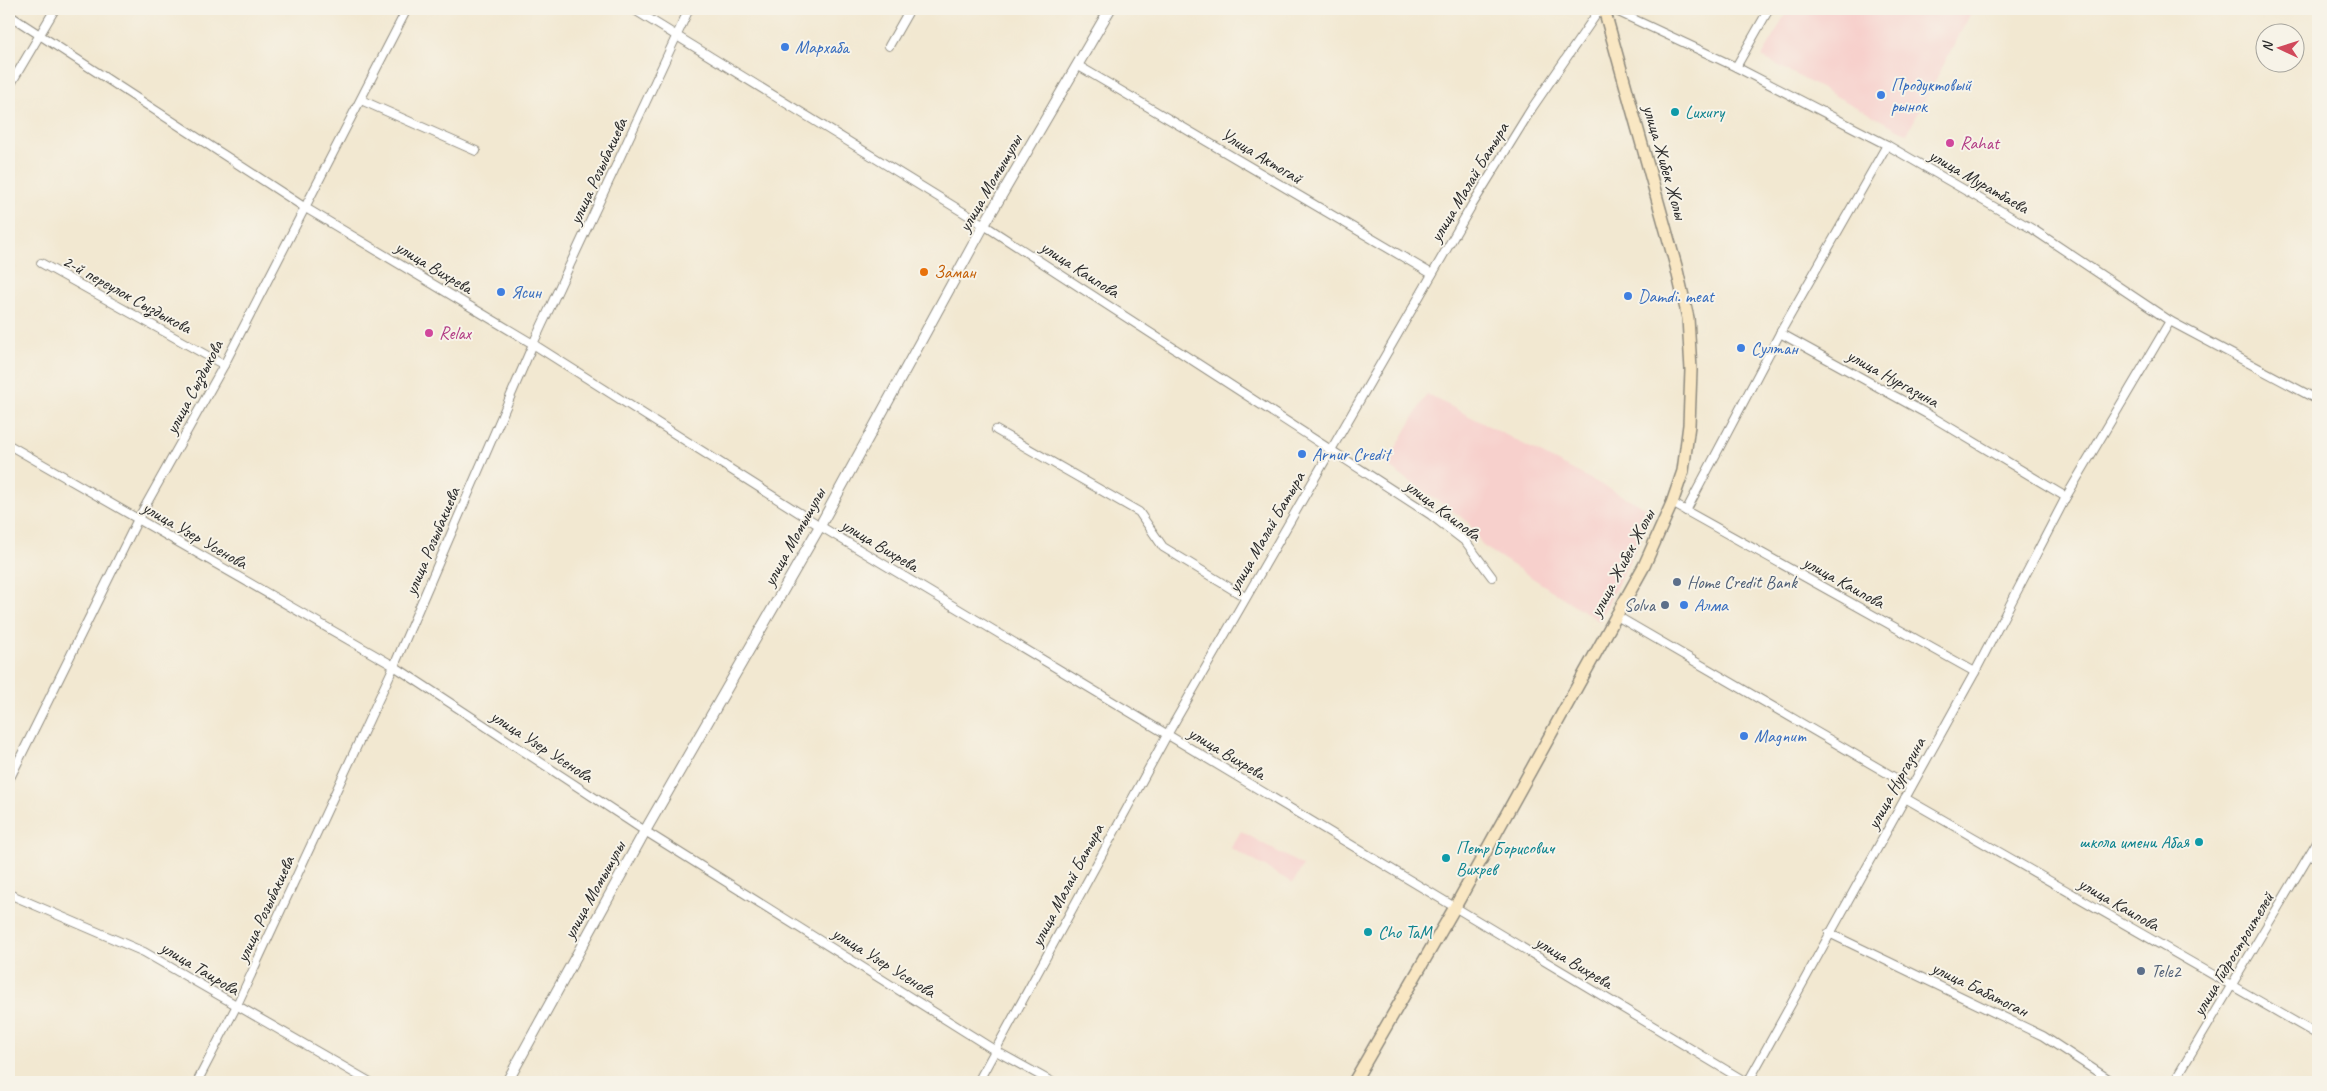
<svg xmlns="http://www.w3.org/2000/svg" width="2327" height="1091" viewBox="0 0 2327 1091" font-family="Caveat,sans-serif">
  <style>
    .built { fill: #f7d0cc }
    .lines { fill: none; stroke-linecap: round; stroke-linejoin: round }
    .minor-casing { stroke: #8e8a7e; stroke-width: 10 }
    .tertiary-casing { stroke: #8e8a7e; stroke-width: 12 }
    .secondary-casing { stroke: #8e8a7e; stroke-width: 14 }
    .minor { stroke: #fff; stroke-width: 8 }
    .tertiary { stroke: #fff; stroke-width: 10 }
    .secondary { stroke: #f9e7c3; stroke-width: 11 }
    .shop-dot { fill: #3f7fe0; stroke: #f7f3e8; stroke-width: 2 }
    .culture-dot { fill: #0f9aa8; stroke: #f7f3e8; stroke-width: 2 }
    .hotel-dot { fill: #d1479c; stroke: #f7f3e8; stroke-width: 2 }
    .food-dot { fill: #e8710a; stroke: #f7f3e8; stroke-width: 2 }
    .service-dot { fill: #5c6f8a; stroke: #f7f3e8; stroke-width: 2 }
    .labels { text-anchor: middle; stroke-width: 4; stroke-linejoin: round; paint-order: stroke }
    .shop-label { font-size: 18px; fill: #366cbe; stroke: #f7f3e8; text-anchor: start }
    .culture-label { font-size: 18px; fill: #0d838f; stroke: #f7f3e8; text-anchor: start }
    .hotel-label { font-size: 18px; fill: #b23c85; stroke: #f7f3e8; text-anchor: start }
    .street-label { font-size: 18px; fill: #2b2b2b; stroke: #f7f3e8 }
    .food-label { font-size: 18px; fill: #c56008; stroke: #f7f3e8; text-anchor: start }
    .service-label { font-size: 18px; fill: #4e5e75; stroke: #f7f3e8; text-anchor: start }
  </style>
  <rect width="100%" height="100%" fill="#f7f3e8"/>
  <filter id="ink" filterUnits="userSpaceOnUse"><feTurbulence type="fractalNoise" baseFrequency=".02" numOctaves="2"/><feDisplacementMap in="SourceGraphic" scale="10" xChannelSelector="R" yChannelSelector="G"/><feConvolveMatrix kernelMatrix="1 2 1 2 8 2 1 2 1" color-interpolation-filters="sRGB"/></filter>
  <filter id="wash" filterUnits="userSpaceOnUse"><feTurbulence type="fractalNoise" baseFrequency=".0096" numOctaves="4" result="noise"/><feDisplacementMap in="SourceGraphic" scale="20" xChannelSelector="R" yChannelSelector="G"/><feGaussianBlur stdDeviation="1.12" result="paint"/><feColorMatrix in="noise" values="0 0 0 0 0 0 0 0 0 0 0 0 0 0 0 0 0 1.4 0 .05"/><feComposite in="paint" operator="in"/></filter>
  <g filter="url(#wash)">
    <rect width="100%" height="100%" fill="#f2e8d1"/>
    <g class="built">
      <path d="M1788,9h185l-66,125 -145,-77z"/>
      <path d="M1427,394l227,118 -55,109 -116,-75 -16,-25 -81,-56z"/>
      <path d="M1241,831l62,35 -10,17 -62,-35z"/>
    </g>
  </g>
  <g filter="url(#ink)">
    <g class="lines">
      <defs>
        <g id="minor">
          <path d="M633,9l351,216 447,290 35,27 26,35"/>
          <path d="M1612,9l124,58 151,78 147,85 136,91 148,79"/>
          <path d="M9,15l295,192 229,137 287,182 926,556"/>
          <path d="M889,46l21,-37"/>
          <path d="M1077,65l355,209"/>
          <path d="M1736,67l33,-58"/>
          <path d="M9,87l46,-78"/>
          <path d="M361,100l115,51"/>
          <path d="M41,263l183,102"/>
          <path d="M1780,333l149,82 137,82"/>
          <path d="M996,430l143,82 24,35 82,50"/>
          <path d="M9,445l385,221 251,165 351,220 56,31"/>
          <path d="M1672,503l303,169"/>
          <path d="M1686,511l94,-178 107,-188"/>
          <path d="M1615,615l296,172"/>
          <path d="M9,780l129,-261 86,-154 183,-356"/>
          <path d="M1905,798l413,237"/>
          <path d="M9,894l135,58 226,130"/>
          <path d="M1829,933l214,103 70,46"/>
          <path d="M197,1082l39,-75 158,-341 139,-322 156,-335"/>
          <path d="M978,1082l189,-347 305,-530 60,-97 68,-99"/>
          <path d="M1748,1082l227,-410 91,-175 104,-176"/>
          <path d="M2174,1082l144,-242"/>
        </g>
        <path id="tertiary" d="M507,1082l138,-251 175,-305 164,-301 126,-216"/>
        <path id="secondary" d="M1354,1082l101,-175 189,-341 28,-63 11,-32 6,-46 2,-55 -3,-52 -12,-52 -72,-257"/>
      </defs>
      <use href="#minor" class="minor-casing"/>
      <use href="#tertiary" class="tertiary-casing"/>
      <use href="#secondary" class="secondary-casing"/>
      <use href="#minor" class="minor"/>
      <use href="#tertiary" class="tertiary"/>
      <use href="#secondary" class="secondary"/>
    </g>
  </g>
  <g class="shop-dot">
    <circle cx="785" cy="47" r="5"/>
    <circle cx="1881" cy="95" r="5"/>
    <circle cx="501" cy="292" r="5"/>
    <circle cx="1628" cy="296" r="5"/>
    <circle cx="1741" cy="348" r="5"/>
    <circle cx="1302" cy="454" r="5"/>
    <circle cx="1684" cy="605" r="5"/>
    <circle cx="1744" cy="736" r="5"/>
  </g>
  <g class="culture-dot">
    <circle cx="1675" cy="112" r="5"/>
    <circle cx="2199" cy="842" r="5"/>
    <circle cx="1446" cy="858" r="5"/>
    <circle cx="1368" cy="932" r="5"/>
  </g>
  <g class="hotel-dot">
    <circle cx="1950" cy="143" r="5"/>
    <circle cx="429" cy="333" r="5"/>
  </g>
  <circle class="food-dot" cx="924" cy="272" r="5"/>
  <g class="service-dot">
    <circle cx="1677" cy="582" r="5"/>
    <circle cx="1665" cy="605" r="5"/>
    <circle cx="2141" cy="971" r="5"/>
  </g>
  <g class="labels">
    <g class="shop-label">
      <text x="795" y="53">Мархаба</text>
      <text x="1891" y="91">Продуктовый<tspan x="1891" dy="21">рынок</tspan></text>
      <text x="511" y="298">Ясин</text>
      <text x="1638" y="302">Damdi. meat</text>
      <text x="1751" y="354">Султан</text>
      <text x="1312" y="460">Arnur Credit</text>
      <text x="1694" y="611">Алма</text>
      <text x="1754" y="742">Magnum</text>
    </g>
    <g class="culture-label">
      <text x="1685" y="118">Luxury</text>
      <text x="2189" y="848" text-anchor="end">школа имени Абая</text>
      <text x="1456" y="854">Петр Борисович<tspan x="1456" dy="21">Вихрев</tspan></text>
      <text x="1378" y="938">Cho TaM</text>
    </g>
    <g class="hotel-label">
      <text x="1960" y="149">Rahat</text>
      <text x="439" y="339">Relax</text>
    </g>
    <g class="street-label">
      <text transform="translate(1262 156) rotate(31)" y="6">Улица Актогай</text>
      <text transform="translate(1665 162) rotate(74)" y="6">улица Жибек Жолы</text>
      <text transform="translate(598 171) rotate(-65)" y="6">улица Розыбакиева</text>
      <text transform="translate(1979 181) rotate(30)" y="6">улица Муратбаева</text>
      <text transform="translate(1469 182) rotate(-59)" y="6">улица Малай Батыра</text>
      <text transform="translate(990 183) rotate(-60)" y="6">улица Момышулы</text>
      <text transform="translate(434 267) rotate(31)" y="6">улица Вихрева</text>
      <text transform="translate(1080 269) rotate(33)" y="6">улица Каипова</text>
      <text transform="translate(127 294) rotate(29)" y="6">2-й переулок Сыздыкова</text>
      <text transform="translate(1893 378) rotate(29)" y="6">улица Нургазина</text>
      <text transform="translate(194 387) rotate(-62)" y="6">улица Сыздыкова</text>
      <text transform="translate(1443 510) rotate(37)" y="6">улица Каипова</text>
      <text transform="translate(1266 532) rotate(-60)" y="6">улица Малай Батыра</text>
      <text transform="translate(195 535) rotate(30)" y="6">улица Узер Усенова</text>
      <text transform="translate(794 537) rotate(-61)" y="6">улица Момышулы</text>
      <text transform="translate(432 541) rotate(-67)" y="6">улица Розыбакиева</text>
      <text transform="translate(880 545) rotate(31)" y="6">улица Вихрева</text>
      <text transform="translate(1622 563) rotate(-62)" y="6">улица Жибек Жолы</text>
      <text transform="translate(1844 582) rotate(29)" y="6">улица Каипова</text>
      <text transform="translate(542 746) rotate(33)" y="6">улица Узер Усенова</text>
      <text transform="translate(1227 753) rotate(31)" y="6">улица Вихрева</text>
      <text transform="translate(1896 783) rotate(-61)" y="6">улица Нургазина</text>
      <text transform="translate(1067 885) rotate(-62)" y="6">улица Малай Батыра</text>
      <text transform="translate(594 890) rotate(-61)" y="6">улица Момышулы</text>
      <text transform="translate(2119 904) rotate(30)" y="6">улица Каипова</text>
      <text transform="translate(265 909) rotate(-65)" y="6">улица Розыбакиева</text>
      <text transform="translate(2233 954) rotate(-59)" y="6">улица Гидростроителей</text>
      <text transform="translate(884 962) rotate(32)" y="6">улица Узер Усенова</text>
      <text transform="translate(1574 962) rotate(31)" y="6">улица Вихрева</text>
      <text transform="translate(200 968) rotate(31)" y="6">улица Таирова</text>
      <text transform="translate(1980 989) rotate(26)" y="6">улица Бабатоган</text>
    </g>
    <g class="food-label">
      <text x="934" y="278">Заман</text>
    </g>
    <g class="service-label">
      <text x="1687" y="588">Home Credit Bank</text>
      <text x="1655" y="611" text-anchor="end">Solva</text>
      <text x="2151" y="977">Tele2</text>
    </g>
  </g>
  <rect width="2327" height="1091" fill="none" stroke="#f7f3e8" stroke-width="30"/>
  <g transform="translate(2280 48) rotate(274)"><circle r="24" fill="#f7f3e8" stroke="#a5a39c"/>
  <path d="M0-4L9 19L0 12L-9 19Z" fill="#d1495b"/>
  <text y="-8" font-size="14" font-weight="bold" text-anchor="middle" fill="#2b2b2b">N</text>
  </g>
</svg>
